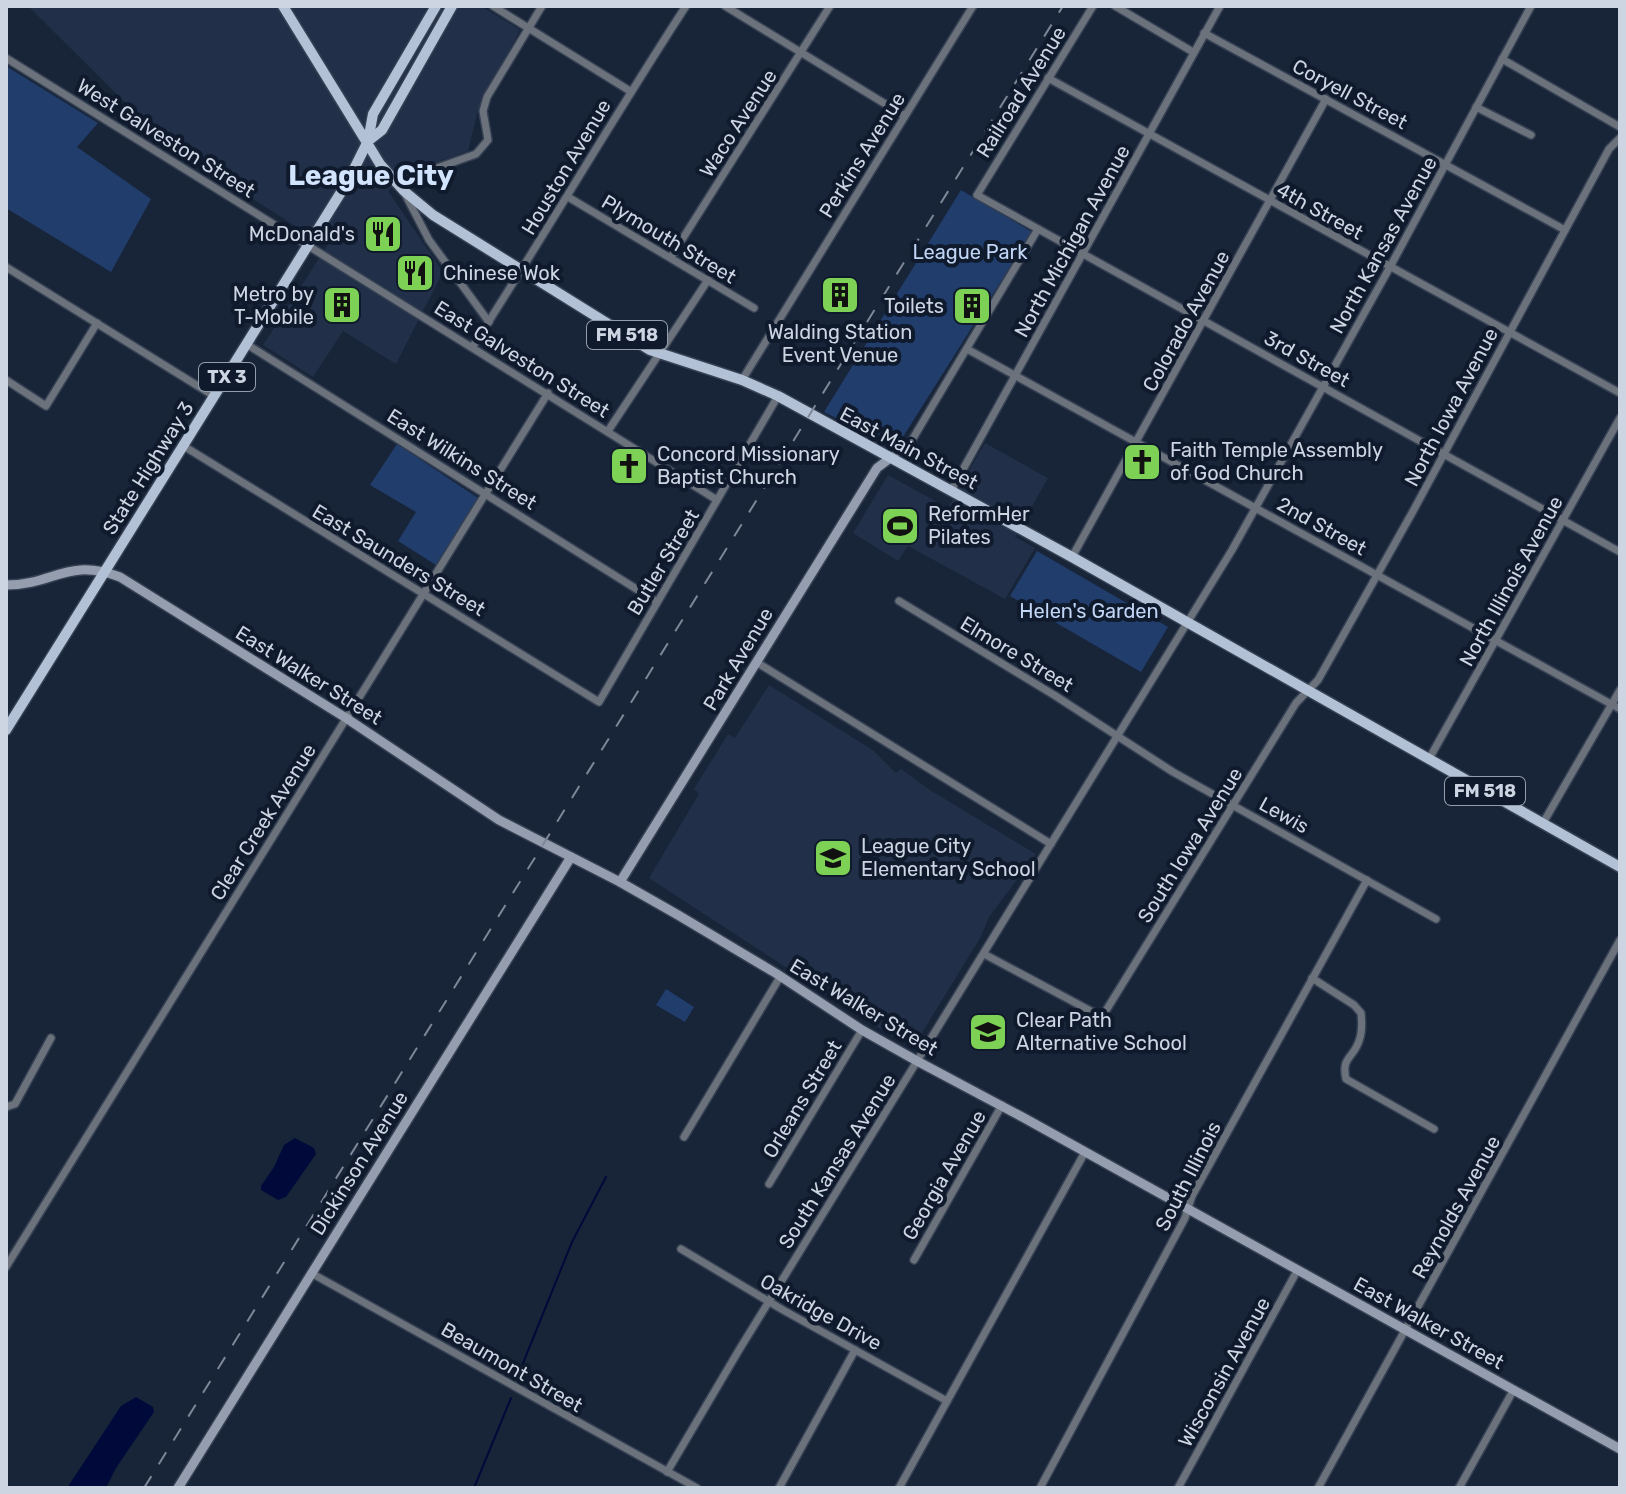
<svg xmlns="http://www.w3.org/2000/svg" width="1626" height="1494" viewBox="0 0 1626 1494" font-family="Rubik,sans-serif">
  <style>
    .built { fill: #213048 }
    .green { fill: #213d6c }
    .water { fill: #000a3a }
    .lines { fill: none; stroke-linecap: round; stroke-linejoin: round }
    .stream { stroke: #000a3a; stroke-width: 2 }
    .street-casing { stroke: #354053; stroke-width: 10 }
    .secondary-casing { stroke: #354053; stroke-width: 12 }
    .primary-casing { stroke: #354053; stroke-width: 13 }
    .street { stroke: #6b727c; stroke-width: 7 }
    .secondary { stroke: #949eaf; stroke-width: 9 }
    .primary { stroke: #b3c1d7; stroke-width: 10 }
    .rail { stroke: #7d8797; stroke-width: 2; stroke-dasharray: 14 14; stroke-linecap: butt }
    .labels { text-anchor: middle; stroke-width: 8; stroke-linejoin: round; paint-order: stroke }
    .shield { fill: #0f1a2d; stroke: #949dac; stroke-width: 2 }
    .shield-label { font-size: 18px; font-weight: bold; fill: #cdd5e2 }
    .street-label { font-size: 20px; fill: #cdd5e2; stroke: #0f1a2d }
    .poi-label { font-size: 20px; fill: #cdd5e2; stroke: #0f1a2d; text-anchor: start }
    .park-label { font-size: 20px; fill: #c1d5f5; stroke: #0f1a2d }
    .district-label { font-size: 28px; font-weight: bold; fill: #d2e3fe; stroke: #0f1a2d }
  </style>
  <rect width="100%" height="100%" fill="#182438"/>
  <g class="built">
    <path d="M28,6h453l39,24 -42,80 -10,41 -61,22 -19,18 55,81 -47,92 -53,-33 -30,46 -50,-32 64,-99 -158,-100z"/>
    <path d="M985,443l63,35 -33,59 20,11 -30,51 -97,-53 -10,15 -45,-28 35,-58 60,33z"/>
    <path d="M769,685l105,66 22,22 5,-4 29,21 106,64 -47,63 -9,21 -66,108 -21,-9 -244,-159 50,-84 -5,-5 34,-55 7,4z"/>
  </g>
  <g class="green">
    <path d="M6,66l92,57 -21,24 74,52 -40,73 -105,-64z"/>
    <path d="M961,190l71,42 -136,216 -72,-36z"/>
    <path d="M397,444l81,54 -42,67 -38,-24 18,-29 -46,-27z"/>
    <path d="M1037,551l131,76 -27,45 -131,-76z"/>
    <path d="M666,989l28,18 -9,15 -29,-17z"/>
  </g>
  <g class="water">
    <path d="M295,1138l19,10 2,6 -30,43 -8,3 -17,-10v-4l13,-19 10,-22z"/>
    <path d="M136,1397l17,10 1,5 -38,56 -10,20h-39l54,-82z"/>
  </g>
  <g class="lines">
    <g class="stream">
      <path d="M519,1373l53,-131 34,-65"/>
      <path d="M474,1488l37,-90"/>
    </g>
    <defs>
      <g id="street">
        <path d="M493,6l137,85"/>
        <path d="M725,6l180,110"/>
        <path d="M1093,6l-116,189 643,357"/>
        <path d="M1115,6l78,46"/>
        <path d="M1204,33l361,197"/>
        <path d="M6,58l711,442"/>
        <path d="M1502,59l118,68"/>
        <path d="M1048,78l572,315"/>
        <path d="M1476,107l55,28"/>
        <path d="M395,183l81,-29 12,-14 -5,-29 4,-14 55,-91"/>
        <path d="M405,194l24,46 60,82"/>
        <path d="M568,197l186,111"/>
        <path d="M671,257l159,-251"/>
        <path d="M6,267l208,129"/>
        <path d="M248,345l409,257"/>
        <path d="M473,346c73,-113 140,-228 213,-340"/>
        <path d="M967,349l653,360"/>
        <path d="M6,380l40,26 51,-83"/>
        <path d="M742,380l231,-374"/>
        <path d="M608,431l100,-151"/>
        <path d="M182,445l417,257 179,-306"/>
        <path d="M890,458l19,-13 129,-216"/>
        <path d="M951,491l269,-485"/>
        <path d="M1072,557l254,-458"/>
        <path d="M899,601l155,94 119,77 263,147"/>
        <path d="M756,662l295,182"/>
        <path d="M1429,759l191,-341"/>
        <path d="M1543,823l77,-133"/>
        <path d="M984,954l118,63 194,-314 22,-23 94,-167 197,-364 11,-11"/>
        <path d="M1312,978l42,27 7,8c1,9 1,20 -2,28 -6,18 -18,16 -13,38l88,50"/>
        <path d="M6,1107l9,-3 36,-66"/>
        <path d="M684,1137l96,-160"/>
        <path d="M769,1184l93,-154"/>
        <path d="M681,1249l102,61 164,91"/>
        <path d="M914,1260l88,-155"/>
        <path d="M6,1267l542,-874"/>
        <path d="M311,1273l386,215"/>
        <path d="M667,1472l72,-122 493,-800 158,-283 141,-261"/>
        <path d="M779,1488l76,-138"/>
        <path d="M899,1488l186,-336"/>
        <path d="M1040,1488l145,-270 7,-22 175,-316"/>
        <path d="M1178,1488l119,-217"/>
        <path d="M1318,1488l302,-548"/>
        <path d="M1459,1488l54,-97"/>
      </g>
      <g id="secondary">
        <path d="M6,585c48,0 61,-28 114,-8l226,141 153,102 121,62 58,33 99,59 85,56 55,31 109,58 594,330"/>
        <path d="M620,882l257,-414 12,-9"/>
        <path d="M178,1488l393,-631"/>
      </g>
      <g id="primary">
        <path d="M283,6l97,158 24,27 29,24 217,135 92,30 36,16 294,161 548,310"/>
        <path d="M368,141l14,-11 70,-124"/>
        <path d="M6,730l342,-549 20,-40 5,-27 63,-108"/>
      </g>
    </defs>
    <use href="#street" class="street-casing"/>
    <use href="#secondary" class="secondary-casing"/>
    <use href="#primary" class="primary-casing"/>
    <use href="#street" class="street"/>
    <use href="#secondary" class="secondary"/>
    <use href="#primary" class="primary"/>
    <path class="rail" d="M144,1488l919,-1482"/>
  </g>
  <defs>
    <symbol id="restaurant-square" viewBox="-11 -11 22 22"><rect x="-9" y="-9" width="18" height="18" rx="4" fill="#7dd154" stroke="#0f1a2d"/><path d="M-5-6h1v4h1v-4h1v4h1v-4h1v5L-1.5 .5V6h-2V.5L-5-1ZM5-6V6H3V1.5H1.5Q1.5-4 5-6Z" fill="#111"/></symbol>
    <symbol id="building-square" viewBox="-11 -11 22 22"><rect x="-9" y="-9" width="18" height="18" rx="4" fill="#7dd154" stroke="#0f1a2d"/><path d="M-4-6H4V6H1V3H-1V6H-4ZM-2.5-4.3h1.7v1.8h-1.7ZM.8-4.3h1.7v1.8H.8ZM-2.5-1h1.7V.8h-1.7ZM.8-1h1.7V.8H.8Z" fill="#111"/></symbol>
    <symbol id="church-square" viewBox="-11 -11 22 22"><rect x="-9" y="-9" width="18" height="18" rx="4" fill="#7dd154" stroke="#0f1a2d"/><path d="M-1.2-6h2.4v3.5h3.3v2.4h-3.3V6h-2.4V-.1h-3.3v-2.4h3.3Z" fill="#111"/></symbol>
    <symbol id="stadium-square" viewBox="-11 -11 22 22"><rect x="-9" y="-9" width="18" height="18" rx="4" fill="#7dd154" stroke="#0f1a2d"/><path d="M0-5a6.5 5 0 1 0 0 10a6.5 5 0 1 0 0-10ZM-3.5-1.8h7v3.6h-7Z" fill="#111"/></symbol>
    <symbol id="school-square" viewBox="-11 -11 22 22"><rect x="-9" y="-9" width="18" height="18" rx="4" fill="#7dd154" stroke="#0f1a2d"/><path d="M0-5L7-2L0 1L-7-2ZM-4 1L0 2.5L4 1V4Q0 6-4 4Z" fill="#111"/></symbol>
  </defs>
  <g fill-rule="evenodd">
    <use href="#restaurant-square" x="361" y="212" width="44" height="44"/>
    <use href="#restaurant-square" x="393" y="251" width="44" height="44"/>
    <use href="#building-square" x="818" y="273" width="44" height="44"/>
    <use href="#building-square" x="320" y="283" width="44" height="44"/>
    <use href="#building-square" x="950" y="284" width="44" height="44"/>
    <use href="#church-square" x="1120" y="440" width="44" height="44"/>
    <use href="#church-square" x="607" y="444" width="44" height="44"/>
    <use href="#stadium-square" x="878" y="504" width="44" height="44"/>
    <use href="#school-square" x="811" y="836" width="44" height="44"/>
    <use href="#school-square" x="966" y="1010" width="44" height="44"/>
  </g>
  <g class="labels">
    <g class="shield">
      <rect x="587" y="321" width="80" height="28" rx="6"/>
      <rect x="199" y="363" width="56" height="28" rx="6"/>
      <rect x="1445" y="777" width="80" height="28" rx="6"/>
    </g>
    <g class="shield-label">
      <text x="627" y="341">FM 518</text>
      <text x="227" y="383">TX 3</text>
      <text x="1485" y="797">FM 518</text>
    </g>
    <g class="street-label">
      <text transform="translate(1021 92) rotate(-58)" y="7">Railroad Avenue</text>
      <text transform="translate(1350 94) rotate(28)" y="7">Coryell Street</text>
      <text transform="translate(738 123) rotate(-57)" y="7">Waco Avenue</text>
      <text transform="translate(166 138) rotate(32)" y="7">West Galveston Street</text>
      <text transform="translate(862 155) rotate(-58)" y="7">Perkins Avenue</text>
      <text transform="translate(566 167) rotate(-59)" y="7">Houston Avenue</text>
      <text transform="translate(1320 211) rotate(29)" y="7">4th Street</text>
      <text transform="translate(669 239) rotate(31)" y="7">Plymouth Street</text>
      <text transform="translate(1072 241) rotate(-61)" y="7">North Michigan Avenue</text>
      <text transform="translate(1383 245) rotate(-61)" y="7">North Kansas Avenue</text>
      <text transform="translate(1186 321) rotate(-61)" y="7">Colorado Avenue</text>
      <text transform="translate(522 359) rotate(32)" y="7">East Galveston Street</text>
      <text transform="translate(1307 359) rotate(29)" y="7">3rd Street</text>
      <text transform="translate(1451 407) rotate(-62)" y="7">North Iowa Avenue</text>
      <text transform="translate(909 448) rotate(28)" y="7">East Main Street</text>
      <text transform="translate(462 459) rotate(32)" y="7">East Wilkins Street</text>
      <text transform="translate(148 468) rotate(-58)" y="7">State Highway 3</text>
      <text transform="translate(1322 526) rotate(29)" y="7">2nd Street</text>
      <text transform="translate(399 560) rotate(31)" y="7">East Saunders Street</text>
      <text transform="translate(663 562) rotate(-59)" y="7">Butler Street</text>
      <text transform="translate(1511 581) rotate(-61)" y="7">North Illinois Avenue</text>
      <text transform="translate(1017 654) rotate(31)" y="7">Elmore Street</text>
      <text transform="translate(738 659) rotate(-59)" y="7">Park Avenue</text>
      <text transform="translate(309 675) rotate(32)" y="7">East Walker Street</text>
      <text transform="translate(1284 815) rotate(29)" y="7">Lewis</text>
      <text transform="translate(263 822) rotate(-58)" y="7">Clear Creek Avenue</text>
      <text transform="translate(1190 845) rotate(-58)" y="7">South Iowa Avenue</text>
      <text transform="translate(864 1007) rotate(31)" y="7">East Walker Street</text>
      <text transform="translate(802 1099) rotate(-59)" y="7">Orleans Street</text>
      <text transform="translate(837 1161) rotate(-58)" y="7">South Kansas Avenue</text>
      <text transform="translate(359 1163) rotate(-58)" y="7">Dickinson Avenue</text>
      <text transform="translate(944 1175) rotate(-60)" y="7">Georgia Avenue</text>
      <text transform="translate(1188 1176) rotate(-63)" y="7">South Illinois</text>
      <text transform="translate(1456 1207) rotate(-61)" y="7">Reynolds Avenue</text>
      <text transform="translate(821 1312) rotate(29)" y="7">Oakridge Drive</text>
      <text transform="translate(1429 1323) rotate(29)" y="7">East Walker Street</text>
      <text transform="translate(512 1367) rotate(30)" y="7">Beaumont Street</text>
      <text transform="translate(1224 1372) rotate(-61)" y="7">Wisconsin Avenue</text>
    </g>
    <g class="poi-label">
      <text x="355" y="241" text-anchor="end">McDonald's</text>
      <text x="443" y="280">Chinese Wok</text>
      <text x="314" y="301" text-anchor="end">Metro by<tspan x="314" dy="23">T-Mobile</tspan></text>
      <text x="944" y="313" text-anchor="end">Toilets</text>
      <text x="840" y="339" text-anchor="middle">Walding Station<tspan x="840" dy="23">Event Venue</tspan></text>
      <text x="1170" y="457">Faith Temple Assembly<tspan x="1170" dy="23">of God Church</tspan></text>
      <text x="657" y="461">Concord Missionary<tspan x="657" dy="23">Baptist Church</tspan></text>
      <text x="928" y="521">ReformHer<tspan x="928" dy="23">Pilates</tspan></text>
      <text x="861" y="853">League City<tspan x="861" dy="23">Elementary School</tspan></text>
      <text x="1016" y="1027">Clear Path<tspan x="1016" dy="23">Alternative School</tspan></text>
    </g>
    <g class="park-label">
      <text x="970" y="259">League Park</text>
      <text x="1089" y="618">Helen's Garden</text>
    </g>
    <g class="district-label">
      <text x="371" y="185">League City</text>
    </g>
  </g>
  <rect width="1626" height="1494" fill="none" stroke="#cdd5e2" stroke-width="16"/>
</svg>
